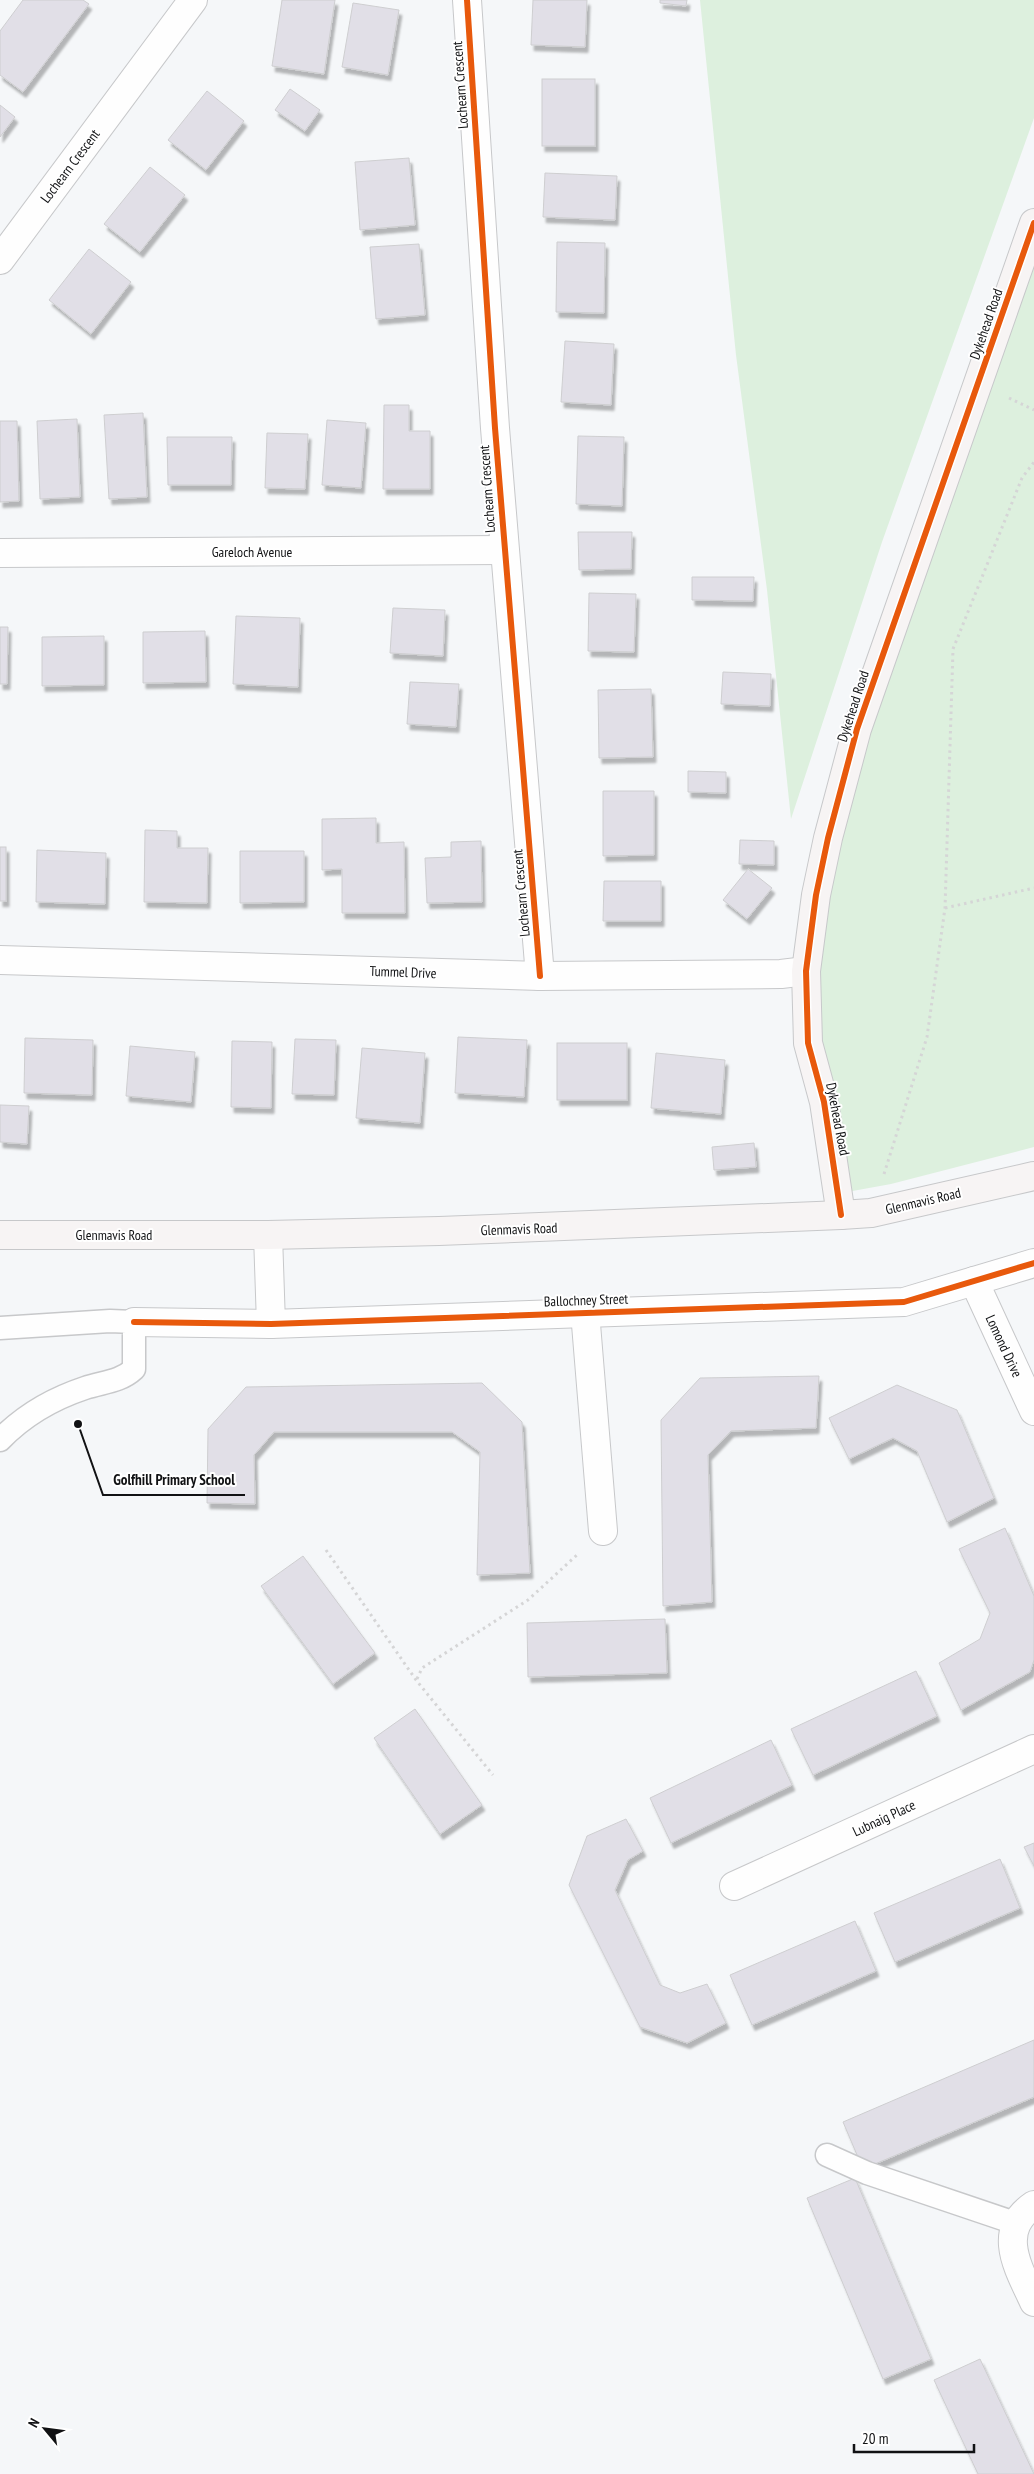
<svg xmlns="http://www.w3.org/2000/svg" width="1034" height="2474" viewBox="0 0 1034 2474" font-family="'PT Sans Narrow',sans-serif">
  <style>
    .green { fill: #ddf0de }
    .building { fill: #e1dfe7; stroke: #ceced0; filter: url(#shadow) }
    .lines { fill: none; stroke-linecap: round; stroke-linejoin: round }
    .lane-casing { stroke: #c7c8ca; stroke-width: 25 }
    .street-casing { stroke: #c7c8ca; stroke-width: 30 }
    .secondary-casing { stroke: #c7c8ca; stroke-width: 30 }
    .path { stroke: #d5d5d6; stroke-width: 3; stroke-dasharray: 2.5 4; stroke-linecap: butt }
    .lane { stroke: #fefefe; stroke-width: 22 }
    .street { stroke: #fefefe; stroke-width: 28 }
    .secondary { stroke: #f7f4f4; stroke-width: 28 }
    .cycleway-casing { stroke: #fff; stroke-width: 9 }
    .cycleway { stroke: #e8590c; stroke-width: 6 }
    .labels { text-anchor: middle; stroke-width: 4; stroke-linejoin: round; paint-order: stroke }
    .street-label { font-size: 14px; fill: #111214; stroke: #fff }
    .leader { fill: none; stroke: #111214; stroke-width: 2 }
    .callout-dot { fill: #111214; stroke: #fff; stroke-width: 2 }
    .callout-label { font-size: 15px; text-anchor: middle; font-weight: bold; fill: #111214; stroke: #fff; stroke-width: 4; stroke-linejoin: round; paint-order: stroke }
  </style>
  <defs>
    <filter id="shadow"><feDropShadow dx="3" dy="5.5" stdDeviation="1" flood-color="#0004"/></filter>
  </defs>
  <rect width="100%" height="100%" fill="#f5f7f9"/>
  <g class="green">
    <path d="M700,0h334v118l-152,424 -91,277 -24,-229 -31,-235z"/>
    <path d="M1034,230v917l-143,37 -44,8 -25,-148 -10,-75 27,-175z"/>
  </g>
  <g class="building">
    <path d="M23,0h60l6,4 -66,88 -23,-17v-44z"/>
    <path d="M282,0h53l-11,74 -52,-8z"/>
    <path d="M533,0h54l-2,47 -54,-2z"/>
    <path d="M660,0h27l-1,6 -26,-3z"/>
    <path d="M353,3l46,7 -11,65 -46,-8z"/>
    <rect x="542" y="79" width="53" height="67"/>
    <path d="M290,89l30,21 -15,21 -30,-21z"/>
    <path d="M207,91l37,30 -38,49 -38,-30z"/>
    <path d="M0,105l15,12 -15,20z"/>
    <path d="M409,158l6,67 -55,5 -5,-68z"/>
    <path d="M150,167l35,28 -45,57 -36,-28z"/>
    <path d="M545,173l72,3 -2,44 -72,-3z"/>
    <path d="M557,242l48,1 -1,70 -48,-1z"/>
    <path d="M419,244l6,71 -49,4 -6,-72z"/>
    <path d="M89,249l42,33 -40,52 -42,-34z"/>
    <path d="M565,341l49,3 -3,61 -50,-3z"/>
    <path d="M384,405h25v26h21v58h-47z"/>
    <path d="M143,413l4,84 -38,2 -5,-84z"/>
    <path d="M77,419l3,78 -40,2 -3,-78z"/>
    <path d="M327,420l39,3 -5,65 -39,-3z"/>
    <path d="M0,421h17l2,80 -19,1z"/>
    <path d="M267,433l41,1 -3,55 -40,-1z"/>
    <path d="M578,436l46,1 -2,69 -46,-2z"/>
    <path d="M167,437h65l-1,48h-63z"/>
    <path d="M578,532h54l-1,37 -52,1z"/>
    <path d="M692,577h62l-1,24 -61,-1z"/>
    <path d="M589,593l47,1 -2,58 -46,-1z"/>
    <path d="M393,608l52,2 -2,46 -53,-3z"/>
    <path d="M236,616l64,2 -2,69 -65,-3z"/>
    <path d="M0,627h8l-1,57h-7z"/>
    <path d="M205,631l1,51 -63,1v-51z"/>
    <path d="M104,636v49l-62,1v-49z"/>
    <path d="M723,672l48,2 -1,32 -49,-2z"/>
    <path d="M410,682l49,2 -3,43 -49,-3z"/>
    <path d="M651,689l2,68 -54,1 -1,-68z"/>
    <path d="M688,771l38,1v21l-38,-1z"/>
    <path d="M603,791h51v64l-51,1z"/>
    <path d="M376,818v25l28,-1 1,71h-63v-44l-20,1v-51z"/>
    <path d="M145,830l32,1v17h31l-1,55 -63,-1z"/>
    <path d="M740,840l34,1v24l-35,-1z"/>
    <path d="M481,841l1,61 -55,1 -2,-45 26,-1v-15z"/>
    <rect x="0" y="847" width="6" height="54"/>
    <path d="M37,850l69,3 -1,51 -69,-2z"/>
    <path d="M240,851h64v51l-64,1z"/>
    <path d="M748,869l24,19 -25,31 -24,-19z"/>
    <path d="M604,881h57v40h-58z"/>
    <path d="M458,1037l69,3 -3,57 -69,-4z"/>
    <path d="M25,1038l68,2 -1,55 -68,-2z"/>
    <path d="M295,1039l41,1 -2,55 -42,-1z"/>
    <path d="M232,1041l40,1 -1,66 -40,-1z"/>
    <rect x="557" y="1043" width="70" height="57"/>
    <path d="M130,1046l65,6 -4,50 -65,-6z"/>
    <path d="M362,1048l63,5 -5,70 -64,-5z"/>
    <path d="M656,1053l69,7 -4,54 -70,-6z"/>
    <path d="M0,1105l29,1 -2,38 -27,-2z"/>
    <path d="M754,1143l2,24 -42,3 -2,-23z"/>
    <path d="M819,1376l-3,52 -85,3 -23,24 4,147 -49,4 -2,-186 39,-42z"/>
    <path d="M482,1383l40,39 8,151 -53,2 3,-123 -28,-20h-178l-20,23 1,49 -48,-1 1,-74 38,-42z"/>
    <path d="M897,1385l60,25 37,88 -47,24 -30,-71 -24,-13 -44,21 -20,-41z"/>
    <path d="M1005,1528l29,68v64l-4,12 -69,38 -22,-47 41,-24 10,-26 -31,-64z"/>
    <path d="M303,1556l72,97 -42,31 -72,-98z"/>
    <path d="M665,1619l2,54 -139,4 -1,-54z"/>
    <path d="M916,1671l21,45 -124,59 -22,-46z"/>
    <path d="M415,1709l67,96 -42,29 -66,-96z"/>
    <path d="M771,1740l21,45 -121,58 -21,-45z"/>
    <path d="M626,1819l17,32 -15,9 -13,30 45,95 20,8 27,-9 19,39 -39,20 -47,-16 -71,-142 18,-49z"/>
    <path d="M1034,1843v23l-10,-19z"/>
    <path d="M1000,1859l20,49 -125,54 -21,-49z"/>
    <path d="M855,1921l21,50 -124,54 -22,-50z"/>
    <path d="M1034,2040v57l-171,72 -20,-47z"/>
    <path d="M855,2178l76,181 -48,20 -76,-181z"/>
    <path d="M980,2359l54,115h-56l-44,-94z"/>
  </g>
  <g class="lines">
    <defs>
      <g id="lane">
        <path d="M0,1328l110,-7 24,1v47c-14,13 -31,13 -49,19 -33,11 -61,27 -85,52"/>
        <path d="M827,2155l40,18 148,50"/>
      </g>
      <g id="street">
        <path d="M467,0l28,428 45,548"/>
        <path d="M0,260l193,-260"/>
        <path d="M0,553l504,-3"/>
        <path d="M0,960l540,16 241,-2 25,-3"/>
        <path d="M268,1235l3,89"/>
        <path d="M974,1281l60,130"/>
        <path d="M585,1312l18,219"/>
        <path d="M134,1322l137,2 633,-22 130,-39"/>
        <path d="M734,1886l300,-137"/>
        <path d="M1034,2205c-39,26 -15,64 0,97"/>
      </g>
      <g id="secondary">
        <path d="M841,1215l-17,-113 -16,-59 -2,-72 10,-76 12,-57 29,-109 177,-506"/>
        <path d="M0,1235h268l171,-4 402,-16 30,-2 163,-37"/>
      </g>
    </defs>
    <use href="#lane" class="lane-casing"/>
    <use href="#street" class="street-casing"/>
    <use href="#secondary" class="secondary-casing"/>
    <g class="path">
      <path d="M1009,398l25,12"/>
      <path d="M945,908l89,-20"/>
      <path d="M884,1174l43,-137 18,-129 8,-259 69,-171 12,-16"/>
      <path d="M326,1550l90,130 77,95"/>
      <path d="M417,1679l5,-11 106,-68 50,-46"/>
    </g>
    <use href="#lane" class="lane"/>
    <use href="#street" class="street"/>
    <use href="#secondary" class="secondary"/>
    <defs>
      <g id="cycleway">
        <path d="M467,0l28,428 45,548"/>
        <path d="M841,1215l-17,-113 -16,-59 -2,-72 10,-76 12,-57 29,-109 177,-506"/>
        <path d="M134,1322l137,2 633,-22 130,-39"/>
      </g>
    </defs>
    <use href="#cycleway" class="cycleway-casing"/>
    <use href="#cycleway" class="cycleway"/>
  </g>
  <g class="labels">
    <g class="street-label">
      <text transform="translate(460 85) rotate(-94)" y="5">Lochearn Crescent</text>
      <text transform="translate(70 166) rotate(-53)" y="5">Lochearn Crescent</text>
      <text transform="translate(986 324) rotate(-71)" y="5">Dykehead Road</text>
      <text transform="translate(487 489) rotate(-94)" y="5">Lochearn Crescent</text>
      <text x="252" y="557">Gareloch Avenue</text>
      <text transform="translate(853 706) rotate(-72)" y="5">Dykehead Road</text>
      <text transform="translate(521 893) rotate(-95)" y="5">Lochearn Crescent</text>
      <text transform="translate(403 972) rotate(2)" y="5">Tummel Drive</text>
      <text transform="translate(838 1119) rotate(79)" y="5">Dykehead Road</text>
      <text transform="translate(923 1201) rotate(-13)" y="5">Glenmavis Road</text>
      <text transform="translate(519 1229) rotate(-2)" y="5">Glenmavis Road</text>
      <text x="114" y="1240">Glenmavis Road</text>
      <text transform="translate(586 1300) rotate(-2)" y="5">Ballochney Street</text>
      <text transform="translate(1004 1346) rotate(65)" y="5">Lomond Drive</text>
      <text transform="translate(884 1818) rotate(-25)" y="5">Lubnaig Place</text>
    </g>
  </g>
  <path class="leader" d="M78 1424L103 1495H245"/>
  <circle class="callout-dot" cx="78" cy="1424" r="5"/>
  <g class="callout-label">
    <text x="174" y="1485">Golfhill Primary School</text>
  </g>
  <g transform="translate(45 2429) rotate(299)" stroke="#ffffff" stroke-width="4" paint-order="stroke">
  <path d="M0-4L9 19L0 12L-9 19Z" fill="#111214"/>
  <text y="-8" font-size="14" font-weight="bold" text-anchor="middle" fill="#111214">N</text>
  </g>
  <path d="M854 2444v8h120v-8" fill="none" stroke="#111214" stroke-width="2.5"/>
  <text x="862" y="2444" font-size="15" fill="#111214" stroke="#ffffff" stroke-width="4" paint-order="stroke">20 m</text>
</svg>
